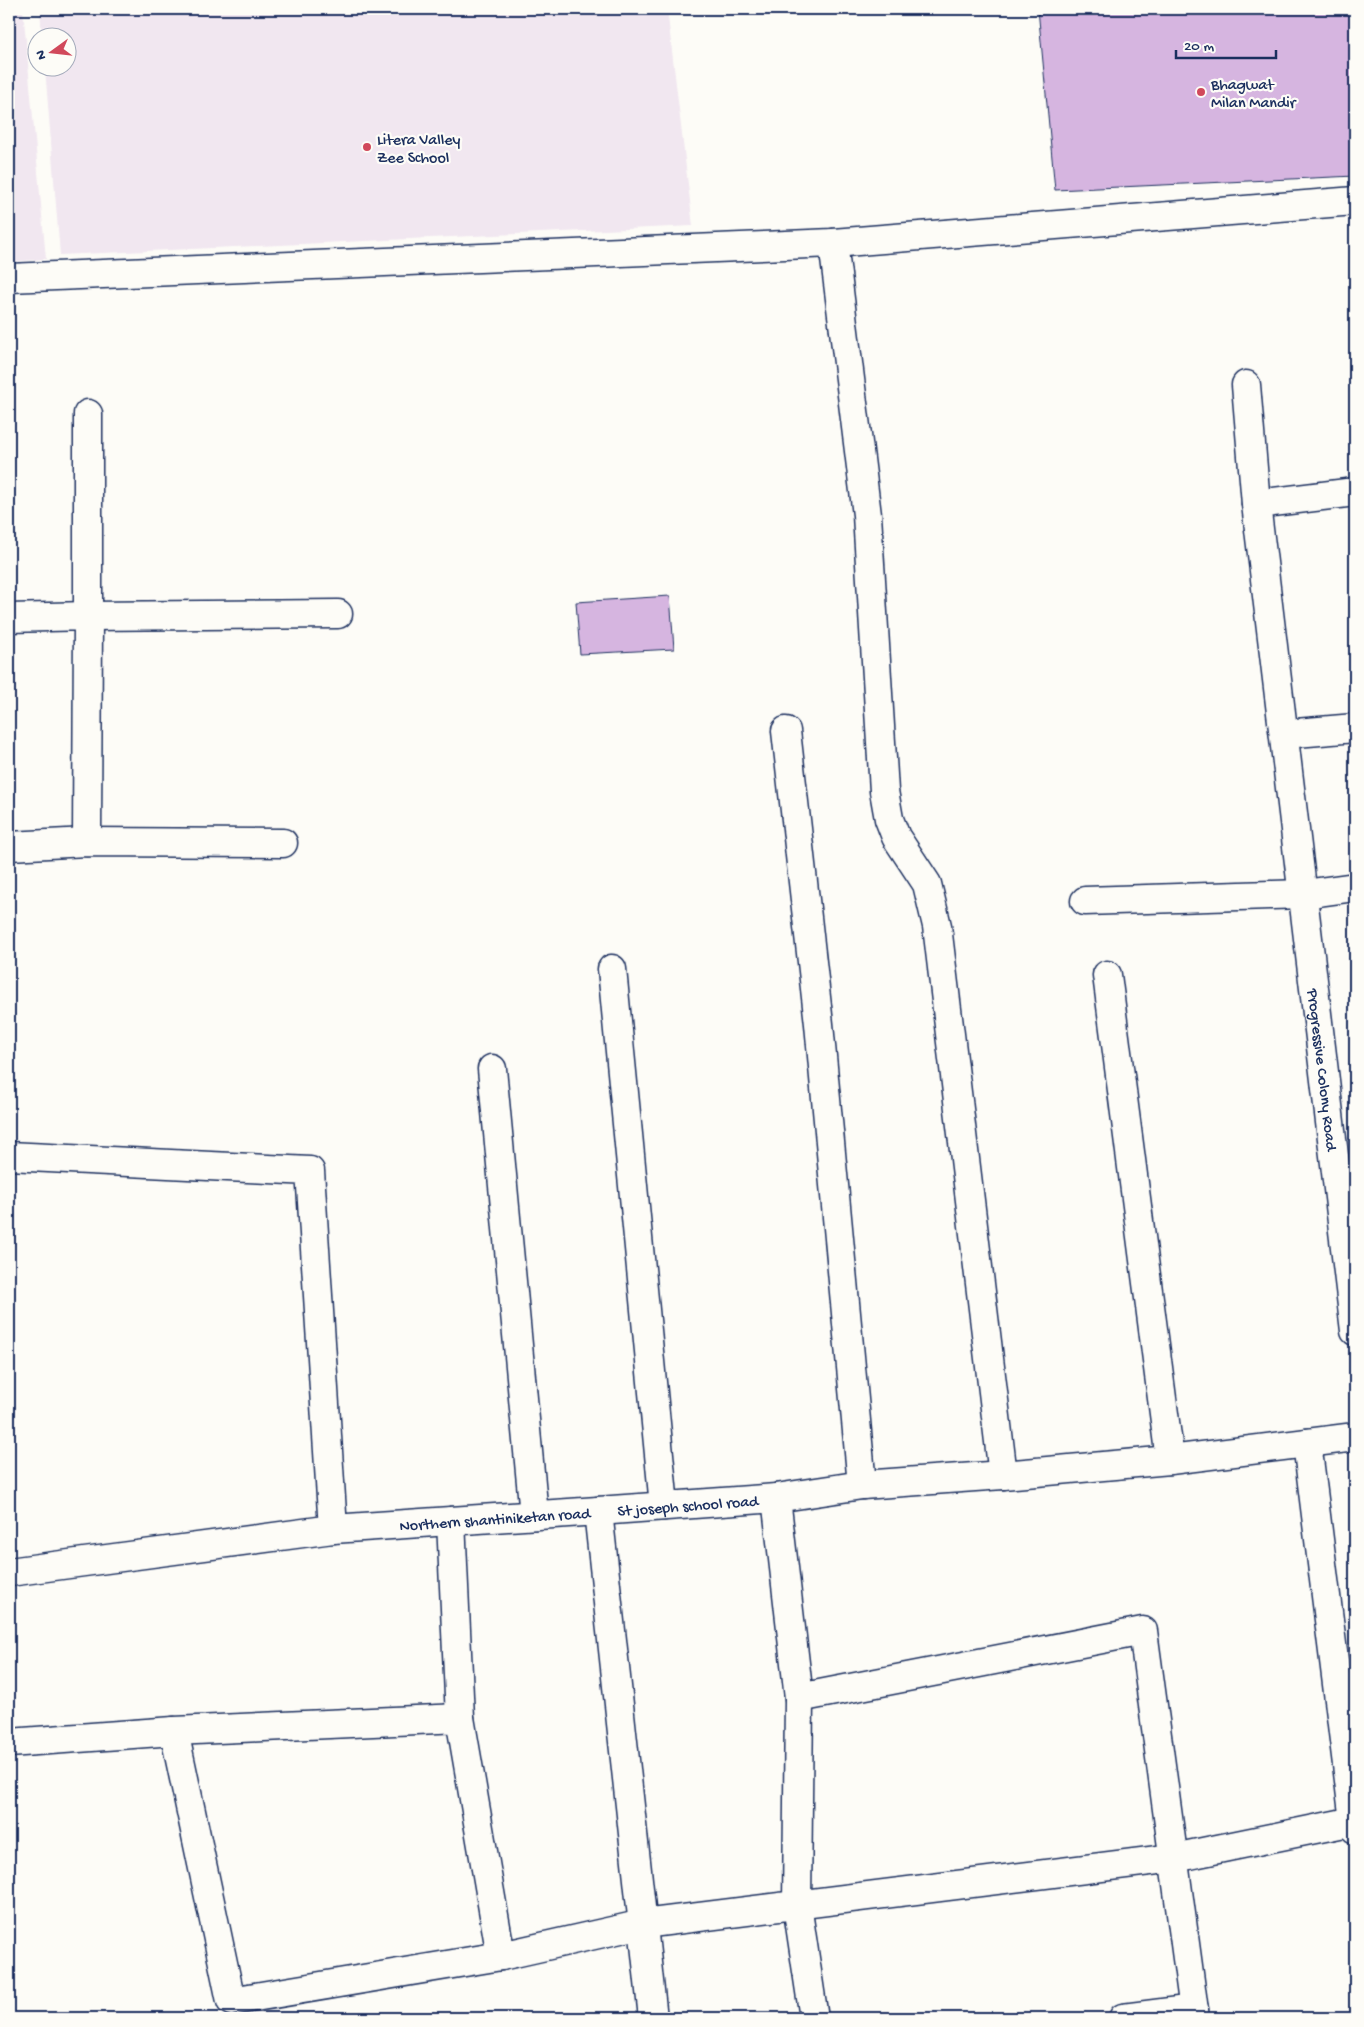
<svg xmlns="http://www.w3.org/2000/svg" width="1364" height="2027" viewBox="0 0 1364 2027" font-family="'Gochi Hand',sans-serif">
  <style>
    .built { fill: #f1e7f0 }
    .building { fill: #d6b5e0; stroke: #1b2f5e }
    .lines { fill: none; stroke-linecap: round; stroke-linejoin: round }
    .street-casing { stroke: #1b2f5e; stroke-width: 31 }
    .street { stroke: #fdfcf7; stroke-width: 28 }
    .poi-dot { fill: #d1495b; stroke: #fdfcf7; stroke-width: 2 }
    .labels { text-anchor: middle; stroke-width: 4.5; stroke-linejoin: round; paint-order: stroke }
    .poi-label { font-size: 16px; fill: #1b2f5e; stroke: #fdfcf7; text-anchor: start }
    .street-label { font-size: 16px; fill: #1b2f5e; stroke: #fdfcf7 }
  </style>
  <rect width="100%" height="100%" fill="#fdfcf7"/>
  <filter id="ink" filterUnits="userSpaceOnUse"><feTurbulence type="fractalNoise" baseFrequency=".02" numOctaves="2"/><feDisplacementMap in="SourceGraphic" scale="10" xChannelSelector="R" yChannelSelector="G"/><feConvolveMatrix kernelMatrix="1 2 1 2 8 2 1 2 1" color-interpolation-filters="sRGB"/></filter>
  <g filter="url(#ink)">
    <g class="built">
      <path d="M9,9h14l23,250 -37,3z"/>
      <path d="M40,9h627l26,217 -633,29 -15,-187h23v-30l-26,-1z"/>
    </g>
    <g class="building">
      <path d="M1038,9h317v167l-300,14z"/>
      <path d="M670,596l4,53 -94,5 -4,-52z"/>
    </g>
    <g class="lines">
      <defs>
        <g id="street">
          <path d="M833,243l34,272 17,276 5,28 7,18 31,47 10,42 66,549"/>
          <path d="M9,278l824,-35 522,-42"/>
          <path id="s1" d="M1246,385l10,119 99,827"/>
          <path d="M88,414v202l250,-2"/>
          <path d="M1256,504l99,-12"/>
          <path d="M9,618l79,-2 -1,226"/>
          <path d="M786,731l33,293 43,461"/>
          <path d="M1284,734l71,-6"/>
          <path d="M9,846l78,-4 196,1"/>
          <path d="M1085,901l219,-7 51,-7"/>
          <path d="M612,969l52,537"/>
          <path d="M1107,975l63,485"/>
          <path d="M492,1069l42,446"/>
          <path d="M9,1156l301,15 23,358"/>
          <path d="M1307,1443l48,386"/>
          <path id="s2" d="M598,1511l178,-13"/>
          <path d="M451,1521l9,197"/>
          <path id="s3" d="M9,1572l324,-43 265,-18 55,507"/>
          <path d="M799,1698l-2,207 17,113"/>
          <path d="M174,1731l57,270 270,-45"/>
          <path d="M9,1743l165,-12 286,-13 41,238 142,-32 531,-66 180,-37"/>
          <path d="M1123,2018l71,-9"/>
          <path d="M1195,2018l-52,-387 -344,67 -23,-200 86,-13 141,-10 167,-15 185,-23"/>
        </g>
      </defs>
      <use href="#street" class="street-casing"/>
      <use href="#street" class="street"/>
    </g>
  </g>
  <g class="poi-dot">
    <circle cx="1201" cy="92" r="5"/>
    <circle cx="367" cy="147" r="5"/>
  </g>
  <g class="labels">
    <g class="poi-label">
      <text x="1211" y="89">Bhagwat<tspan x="1211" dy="18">Milan Mandir</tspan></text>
      <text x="377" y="144">Litera Valley<tspan x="377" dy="18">Zee School</tspan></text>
    </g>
    <g class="street-label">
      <text dy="6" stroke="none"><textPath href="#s1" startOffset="689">Progressive Colony Road</textPath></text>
      <text dy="6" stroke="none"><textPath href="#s2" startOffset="90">St joseph school road</textPath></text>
      <text dy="6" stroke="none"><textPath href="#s3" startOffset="489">Northern shantiniketan road</textPath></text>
    </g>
  </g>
  <rect width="1364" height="2027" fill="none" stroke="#fdfcf7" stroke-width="30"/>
  <rect x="15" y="15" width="1334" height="1997" fill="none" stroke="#1b2f5e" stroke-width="2" filter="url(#ink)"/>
  <g transform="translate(52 52) rotate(255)"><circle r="24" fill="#fdfcf7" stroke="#a3aaba"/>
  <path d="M0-4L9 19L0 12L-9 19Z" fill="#d1495b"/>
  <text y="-8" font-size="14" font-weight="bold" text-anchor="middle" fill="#1b2f5e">N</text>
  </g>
  <path d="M1176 50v8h100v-8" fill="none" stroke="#1b2f5e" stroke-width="2.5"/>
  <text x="1184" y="50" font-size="15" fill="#1b2f5e" stroke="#fdfcf7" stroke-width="4" paint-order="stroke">20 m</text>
</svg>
